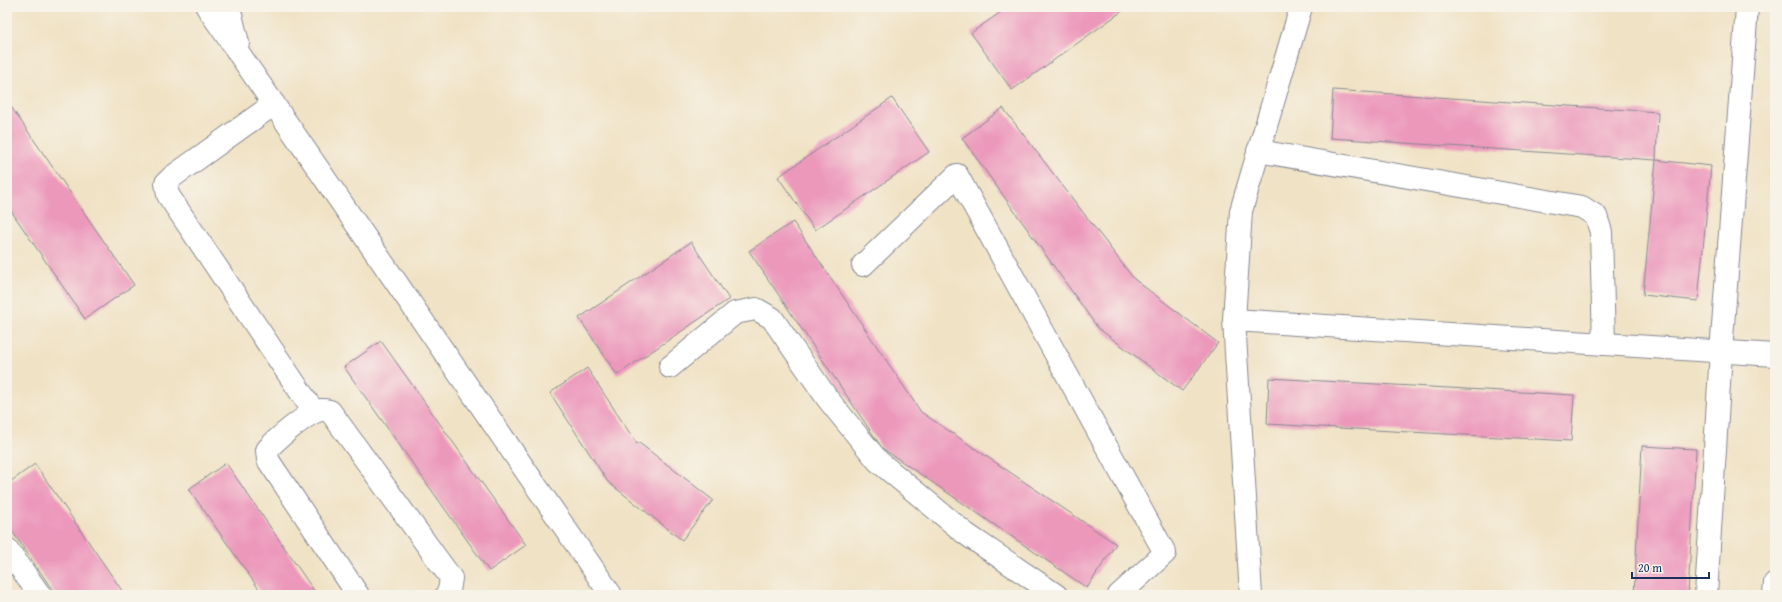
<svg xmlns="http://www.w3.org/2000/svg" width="1782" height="602" viewBox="0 0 1782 602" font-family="'Gentium Book Plus',serif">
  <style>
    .building { fill: #ec98bb }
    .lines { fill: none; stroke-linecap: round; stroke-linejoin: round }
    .minor-casing { stroke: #868892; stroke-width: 24 }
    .minor { stroke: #fff; stroke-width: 22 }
  </style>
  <rect width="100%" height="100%" fill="#f7f3e8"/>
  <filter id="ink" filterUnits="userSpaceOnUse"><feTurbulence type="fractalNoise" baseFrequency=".025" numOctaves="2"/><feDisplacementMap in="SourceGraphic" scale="8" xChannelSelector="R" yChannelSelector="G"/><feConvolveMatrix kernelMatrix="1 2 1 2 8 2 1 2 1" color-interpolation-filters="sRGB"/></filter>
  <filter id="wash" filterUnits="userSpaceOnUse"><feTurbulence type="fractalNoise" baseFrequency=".012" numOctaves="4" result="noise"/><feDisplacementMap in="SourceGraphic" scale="16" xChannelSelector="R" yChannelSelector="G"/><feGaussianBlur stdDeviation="0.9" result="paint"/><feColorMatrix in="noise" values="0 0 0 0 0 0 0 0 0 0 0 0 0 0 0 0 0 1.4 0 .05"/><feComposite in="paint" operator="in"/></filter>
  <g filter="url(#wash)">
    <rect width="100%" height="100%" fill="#f0e2c5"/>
    <g id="blocks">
      <g class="building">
        <path d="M1008,7h120l-116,83 -41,-57z"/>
        <path d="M1333,90l325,22 -2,48 55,6 -13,135 -55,-6 13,-135 -326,-22z"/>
        <path d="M892,98l37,54 -114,78 -37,-53z"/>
        <path d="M7,101l127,184 -49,34 -78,-114z"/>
        <path d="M1003,108l131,171 84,64 -36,48 -84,-63 -136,-190z"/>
        <path d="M793,222l128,190 195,132 -29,44 -205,-140 -133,-197z"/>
        <path d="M691,242l38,57 -112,76 -38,-57z"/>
        <path d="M381,341l145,204 -37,26 -145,-204z"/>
        <path d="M587,368l50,76 1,-2 75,58 -31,40 -74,-58 -58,-89z"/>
        <path d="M1269,378l305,17 -3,46 -304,-17z"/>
        <path d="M1642,446l54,3 -8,146h-54z"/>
        <path d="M226,463l91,132h-54l-74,-106z"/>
        <path d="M35,464l90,131h-69l-49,-71v-40z"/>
      </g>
    </g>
  </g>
  <g filter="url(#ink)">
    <use href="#blocks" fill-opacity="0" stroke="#868892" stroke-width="1"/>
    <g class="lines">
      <defs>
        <g id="minor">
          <path d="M207,7l404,588"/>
          <path d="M229,7l9,36"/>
          <path d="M274,104l-102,73 -6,6 2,12 146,217"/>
          <path d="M1258,151l324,56 14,9 5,16 3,112"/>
          <path d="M863,265l94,-90 208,378 -46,42"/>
          <path d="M1234,320l7,-109 60,-204"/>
          <path d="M670,367l65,-54 21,-4 16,9 55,80 51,63 88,73 90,61"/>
          <path d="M7,549l33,46"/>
          <path d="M358,595l-90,-135 -1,-10c8,-10 36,-33 48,-38 5,-3 10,-2 15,-1l121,167 -2,13 -3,4"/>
          <path d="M1251,595l-17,-275 541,35"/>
          <path d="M1706,595l15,-243 26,-345"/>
          <path d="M1774,595l1,-12"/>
        </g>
      </defs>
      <use href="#minor" class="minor-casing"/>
      <use href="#minor" class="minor"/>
    </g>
  </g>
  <rect width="1782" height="602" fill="none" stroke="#f7f3e8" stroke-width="24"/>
  <path d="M1632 572v6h77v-6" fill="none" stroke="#1b2f5e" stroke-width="2"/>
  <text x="1638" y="572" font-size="12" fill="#1b2f5e" stroke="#f7f3e8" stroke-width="3" paint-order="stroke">20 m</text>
</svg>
